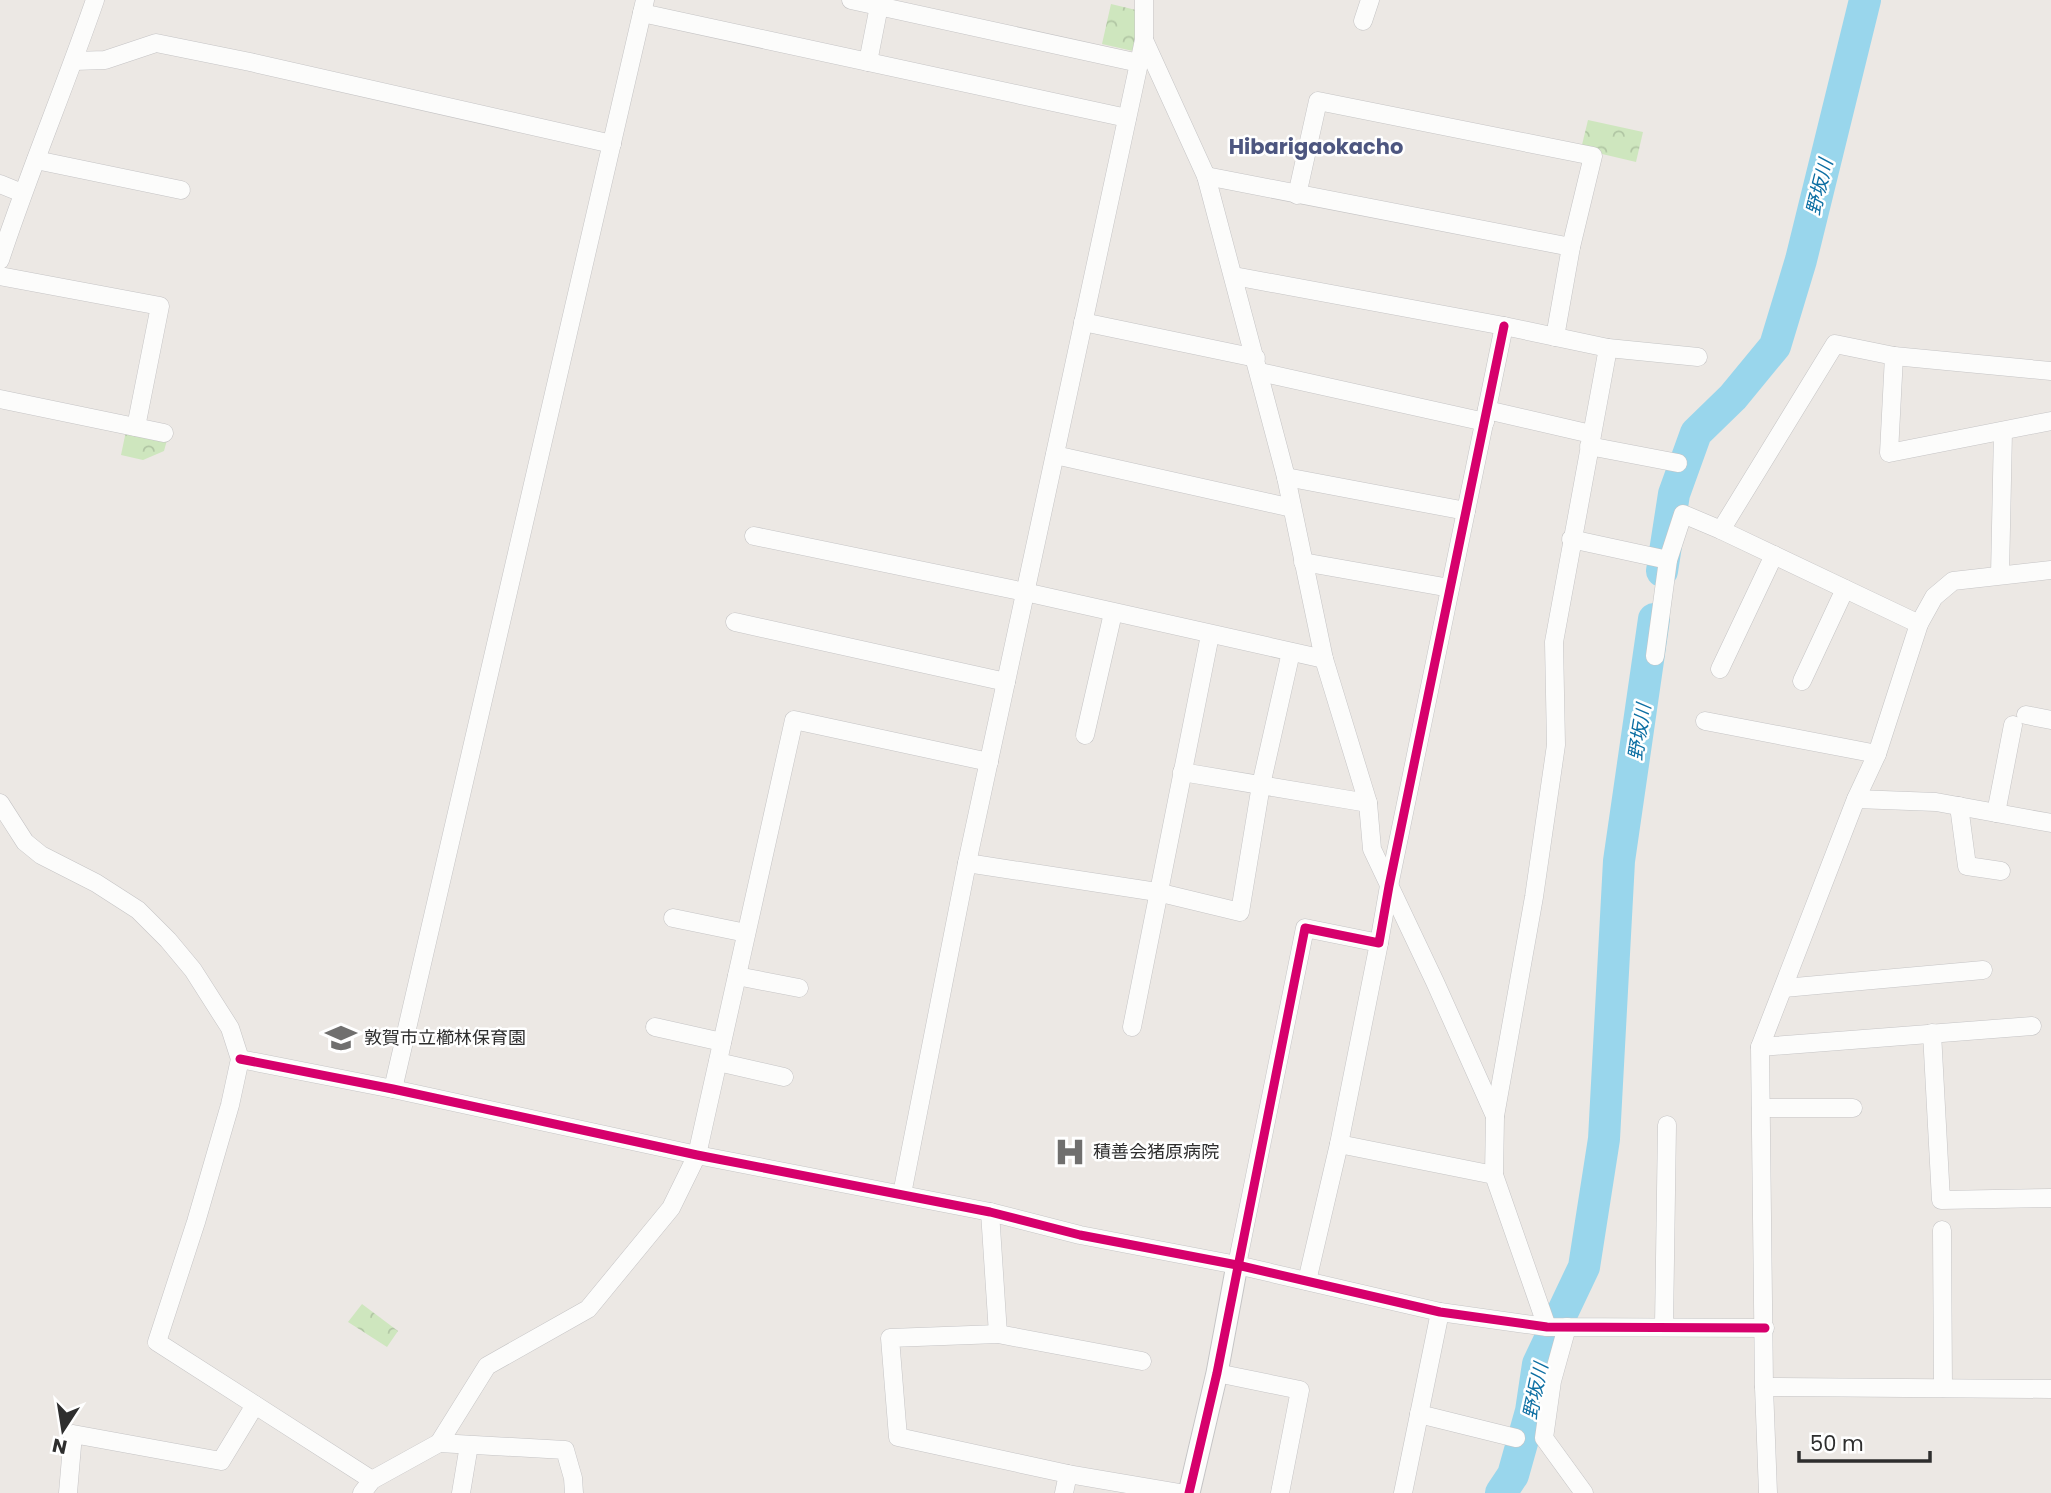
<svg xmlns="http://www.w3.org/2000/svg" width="2051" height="1493" viewBox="0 0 2051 1493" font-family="Poppins,'Noto Sans JP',sans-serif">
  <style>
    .forest { fill: url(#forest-crowns) }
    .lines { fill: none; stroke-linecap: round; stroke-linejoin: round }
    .river { stroke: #99d6ec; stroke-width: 32 }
    .minor-casing { stroke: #c5c4c5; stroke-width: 19 }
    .tertiary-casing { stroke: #c5c4c5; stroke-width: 23 }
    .minor { stroke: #fcfcfb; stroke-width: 18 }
    .tertiary { stroke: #fcfcfb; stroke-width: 21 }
    .cycleway-casing { stroke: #fff; stroke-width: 13 }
    .cycleway { stroke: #d6006c; stroke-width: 9 }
    .labels { text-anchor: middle; stroke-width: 5; stroke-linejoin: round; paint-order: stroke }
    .poi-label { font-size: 18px; fill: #2e2e2e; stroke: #fff; text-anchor: start }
    .water-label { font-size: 19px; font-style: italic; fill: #0d6fa3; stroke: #fff }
    .quarter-label { font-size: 21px; font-weight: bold; fill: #4d5680; stroke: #fff }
  </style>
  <defs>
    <pattern id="forest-crowns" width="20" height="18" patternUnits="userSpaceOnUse" patternTransform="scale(1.75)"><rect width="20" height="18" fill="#cee6be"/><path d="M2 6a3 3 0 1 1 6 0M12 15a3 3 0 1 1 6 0" fill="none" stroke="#b1c6a4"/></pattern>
  </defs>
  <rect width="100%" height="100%" fill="#ece8e4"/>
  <g class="forest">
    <path d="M1111,4l25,6 4,26 -7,15 -31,-7z"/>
    <path d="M1588,120l55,12 -7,30 -55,-13z"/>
    <path d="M126,431l41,9 -3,11 -21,9 -22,-5z"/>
    <path d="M362,1304l36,27 -11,16 -39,-25z"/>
  </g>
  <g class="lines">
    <g class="river">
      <path d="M1662,571l12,-77 22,-61 37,-36 42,-51 26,-86 64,-260"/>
      <path d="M1501,1493l12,-18 18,-64 7,-47 46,-97 20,-128 15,-278 35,-242"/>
    </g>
    <defs>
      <g id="minor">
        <path d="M851,0l288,63"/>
        <path d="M642,13l485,105"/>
        <path d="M1363,21l7,-21"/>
        <path d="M1144,40l62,136 80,301 38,182 44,144 4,46 63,133 60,134"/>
        <path d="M74,61l31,-1 51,-17 94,19 362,82"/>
        <path d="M868,62l11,-56"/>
        <path d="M36,160l145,30"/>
        <path d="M1206,176l365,71"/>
        <path d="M0,184l22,9"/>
        <path d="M1297,195l21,-94 275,55 -22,91 -16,90"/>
        <path d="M0,260c29,-88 65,-173 95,-260"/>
        <path d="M0,276l160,30 -24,121"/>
        <path d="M1234,276l270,50 104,22 90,9"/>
        <path d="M1083,322l173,36"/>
        <path d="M1894,356l-5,97 162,-32"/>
        <path d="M1260,372l225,50"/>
        <path d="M0,399l164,34"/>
        <path d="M1487,410l104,24"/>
        <path d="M1589,446l89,17"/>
        <path d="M1055,455l237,53"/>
        <path d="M1286,477l180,34"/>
        <path d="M754,536l271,56 299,67"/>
        <path d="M1571,539l97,21"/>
        <path d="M1303,562l147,26"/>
        <path d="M2000,575l3,-144"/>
        <path d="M735,622l271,60"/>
        <path d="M1919,624l-198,-94 114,-186 59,12 157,15"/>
        <path d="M1655,656l13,-96 15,-46 38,16"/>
        <path d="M1720,669l54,-114"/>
        <path d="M1802,681l43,-92"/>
        <path d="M2026,715l25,5"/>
        <path d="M1705,721l172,33"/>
        <path d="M1085,735l28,-122"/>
        <path d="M1182,772l186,31"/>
        <path d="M1856,799l80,3 115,21"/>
        <path d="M0,803l25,39 16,13 55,28 42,27 30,30 25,30 37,58 10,31 -10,46 -34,117 -39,120 215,138"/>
        <path d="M1959,806l8,60 34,5"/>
        <path d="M1996,813l17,-88"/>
        <path d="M967,863l190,29 83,20 21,-127 30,-133"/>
        <path d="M673,918l73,15"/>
        <path d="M737,976l62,12"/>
        <path d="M1784,988l199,-18"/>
        <path d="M655,1027l67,15"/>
        <path d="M1132,1027l78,-392"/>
        <path d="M1932,1033l9,167 110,-2"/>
        <path d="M1760,1047l272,-21"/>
        <path d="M240,1059l153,30 304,66 293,57 90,23 157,30 203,47 107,15 218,1"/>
        <path d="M718,1062l66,15"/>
        <path d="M393,1089l252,-1089"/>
        <path d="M1761,1108h92"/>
        <path d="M1339,1144l40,-201"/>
        <path d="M902,1194l65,-331 177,-823v-40"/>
        <path d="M990,1212l8,122"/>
        <path d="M1942,1230l1,158"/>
        <path d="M1237,1265l68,-337 74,15 10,-57 115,-560"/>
        <path d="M1307,1281l32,-137 155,31"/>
        <path d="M1664,1326l3,-201"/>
        <path d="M1547,1327l-53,-152 1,-59 39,-219 22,-152 -2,-103 54,-294"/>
        <path d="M1567,1327l-15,54 -8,57 40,55"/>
        <path d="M1142,1361l-144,-27 -108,4 8,99 170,37 112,19"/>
        <path d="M1217,1373l83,17 -20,103"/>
        <path d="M1764,1387l287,2"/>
        <path d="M1419,1414l97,24"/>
        <path d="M439,1443l126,7 8,28 1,15"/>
        <path d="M68,1493l5,-59 148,27 34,-56"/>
        <path d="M362,1493l10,-13 67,-37 48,-77 101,-57 83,-101 26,-53 97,-435 195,42"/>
        <path d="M461,1493l8,-48"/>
        <path d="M1064,1493l4,-19"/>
        <path d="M1403,1493l37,-181"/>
        <path d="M1768,1493l-4,-106 -4,-340 96,-248 21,-45 42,-130 15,-27 19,-16 98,-11"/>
      </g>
      <path id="tertiary" d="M1189,1493l28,-120 20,-108"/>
    </defs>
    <use href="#minor" class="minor-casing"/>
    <use href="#tertiary" class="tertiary-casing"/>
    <use href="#minor" class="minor"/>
    <use href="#tertiary" class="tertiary"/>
    <defs>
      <g id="cycleway">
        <path d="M240,1059l153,30 304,66 293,57 90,23 157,30 203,47 107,15 218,1"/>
        <path d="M1189,1493l28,-120 88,-445 74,15 10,-57 115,-560"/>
      </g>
    </defs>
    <use href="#cycleway" class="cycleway-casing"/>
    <use href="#cycleway" class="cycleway"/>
  </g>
  <defs>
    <symbol id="school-bare" viewBox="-9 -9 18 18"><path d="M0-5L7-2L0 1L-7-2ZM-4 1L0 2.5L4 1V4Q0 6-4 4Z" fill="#706f6e" stroke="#fff" stroke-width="2.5" paint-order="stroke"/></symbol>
    <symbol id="hospital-bare" viewBox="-9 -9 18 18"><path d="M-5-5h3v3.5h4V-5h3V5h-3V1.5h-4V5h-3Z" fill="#706f6e" stroke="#fff" stroke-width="2.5" paint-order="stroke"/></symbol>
  </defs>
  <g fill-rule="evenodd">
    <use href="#school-bare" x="319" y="1016" width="44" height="44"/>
    <use href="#hospital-bare" x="1048" y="1130" width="44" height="44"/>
  </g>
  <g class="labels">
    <g class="poi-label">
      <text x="364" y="1044">敦賀市立櫛林保育園</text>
      <text x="1093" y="1158">積善会猪原病院</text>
    </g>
    <g class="water-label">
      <text transform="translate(1819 187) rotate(-76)" y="7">野坂川</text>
      <text transform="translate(1639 732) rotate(-81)" y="7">野坂川</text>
      <text transform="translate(1535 1391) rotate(-78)" y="7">野坂川</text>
    </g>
    <g class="quarter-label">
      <text x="1316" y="154">Hibarigaokacho</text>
    </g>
  </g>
  <g transform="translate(63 1430) rotate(192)" stroke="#ffffff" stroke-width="5" paint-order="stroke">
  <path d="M0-5L12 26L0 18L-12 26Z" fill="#2e2e2e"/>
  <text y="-10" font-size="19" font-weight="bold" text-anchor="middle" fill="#2e2e2e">N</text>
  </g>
  <path d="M1799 1451v10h131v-10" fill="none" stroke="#2e2e2e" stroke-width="3.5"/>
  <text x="1810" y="1451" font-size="21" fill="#2e2e2e" stroke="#ffffff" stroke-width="5" paint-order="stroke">50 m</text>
</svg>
